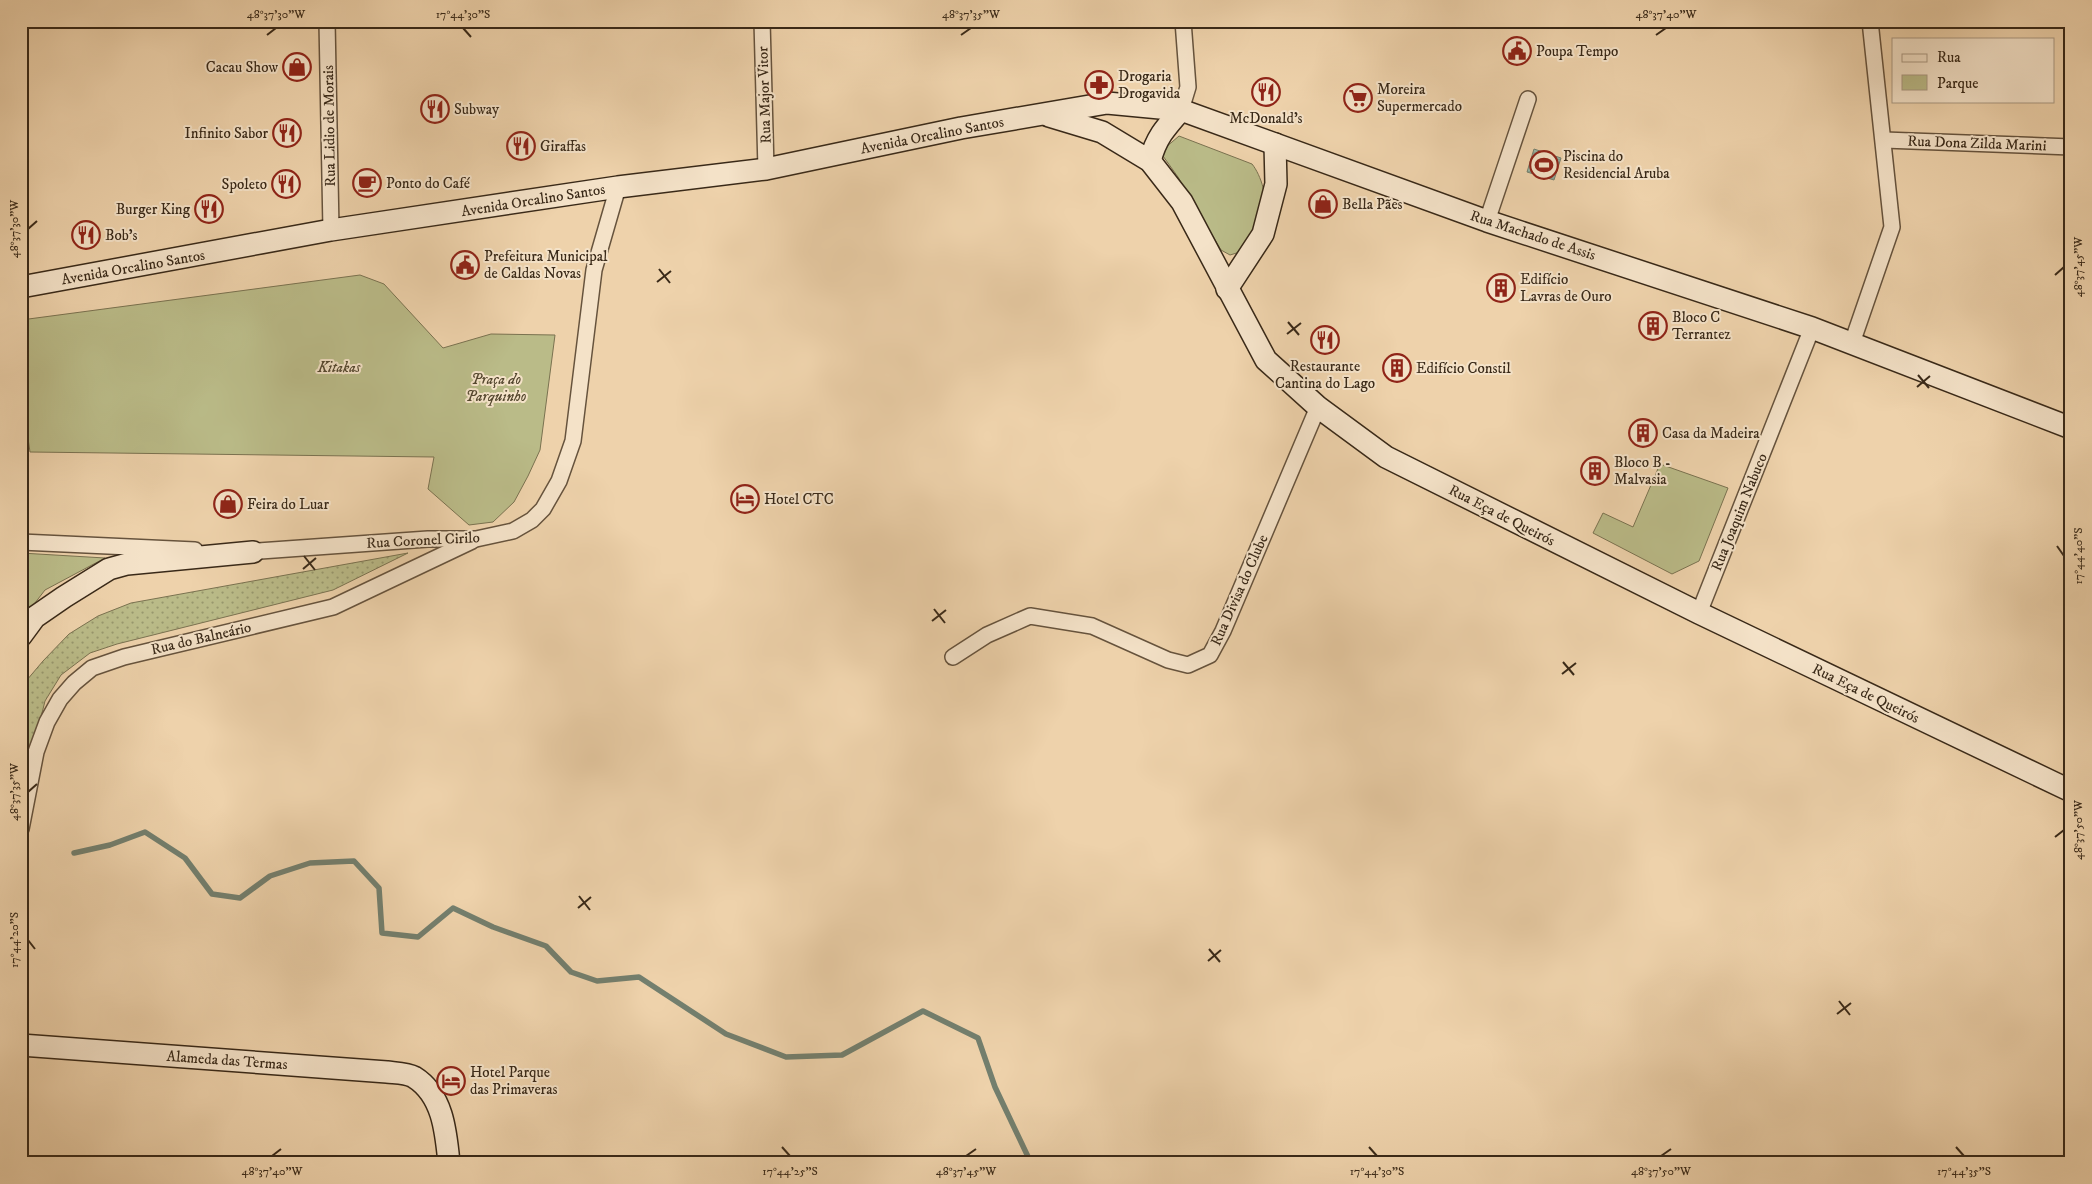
<svg xmlns="http://www.w3.org/2000/svg" width="2092" height="1184" viewBox="0 0 2092 1184" font-family="'IM FELL DW Pica',serif">
  <style>
    .grass { fill: url(#grass-dots); stroke: #7a7250 }
    .park { fill: #babb88; stroke: #7a7250 }
    .water { fill: url(#water-rules); stroke: #737f6e }
    .lines { fill: none; stroke-linecap: round; stroke-linejoin: round }
    .shore { stroke: #697060; stroke-width: 1 }
    .stream { stroke: #737f6e; stroke-width: 5.5 }
    .street-casing { stroke: #66533d; stroke-width: 18 }
    .secondary-casing { stroke: #392918; stroke-width: 24 }
    .street { stroke: #f4e2c8; stroke-width: 15 }
    .secondary { stroke: #f4e2c8; stroke-width: 21 }
    .ticks { fill: none; stroke: #392918; stroke-width: 2 }
    .labels { text-anchor: middle; stroke-width: 4; stroke-linejoin: round; paint-order: stroke }
    .poi-label { font-size: 15px; fill: #392918; stroke: #f4e2c8; text-anchor: start }
    .street-label { font-size: 15px; fill: #392918; stroke: #f4e2c8 }
    .park-label { font-size: 15px; font-style: italic; fill: #53462e; stroke: #f4e2c8 }
    .neatline { fill: none; stroke: #392918; stroke-width: 2 }
    .ticks-label { font-size: 12px; text-anchor: middle; fill: #392918 }
  </style>
  <defs>
    <pattern id="grass-dots" width="8" height="8" patternUnits="userSpaceOnUse" patternTransform="scale(1.25)"><rect width="8" height="8" fill="#babb88"/><path d="M2 2h.1M6 6h.1" fill="none" stroke="#98986e" stroke-width="1.8" stroke-linecap="round"/></pattern>
    <pattern id="water-rules" width="6" height="5" patternUnits="userSpaceOnUse" patternTransform="scale(1.25)"><rect width="6" height="5" fill="#99b8a8"/><path d="M0 2.5h6" fill="none" stroke="#7e9688"/></pattern>
  </defs>
  <rect width="100%" height="100%" fill="#eed2ab"/>
  <filter id="stains"><feTurbulence type="fractalNoise" baseFrequency=".004" numOctaves="4"/><feColorMatrix values="0 0 0 0 .2 0 0 0 0 .09 0 0 0 0 .02 0 0 0 .5 -.17"/></filter>
  <radialGradient id="worn" r=".72"><stop offset=".6" stop-color="#630" stop-opacity="0"/><stop offset="1" stop-color="#630" stop-opacity=".3"/></radialGradient>
  <path class="grass" d="M408,553l-75,37 -216,54 -27,9 -29,22 -16,26 -24,97v-111l22,-26 26,-27 29,-18 33,-13z"/>
  <g class="park">
    <path d="M1179,136l73,28c9,11 17,36 11,50 -6,13 -15,25 -23,38l-10,3 -9,-5 -43,-73 -15,-21 2,-8z"/>
    <path d="M360,275l24,9 59,64 48,-14 64,1 -15,115 -12,26 -14,26 -21,20 -24,3 -41,-36 6,-32 -404,-5 -9,-62v-70z"/>
    <path d="M1660,464l68,24 -29,73 -27,13 -79,-41 10,-20 30,14z"/>
    <path d="M21,553l84,5 -60,32 -24,31z"/>
  </g>
  <path class="water" d="M1534,149l27,9 -7,22 -27,-8z"/>
  <g class="lines">
    <path class="shore" d="M1538,156l16,5 -3,12 -17,-5z"/>
    <path class="stream" d="M74,853l36,-8 35,-13 40,26 27,36 28,4 30,-22 40,-13 44,-2 25,27 3,45 36,4 35,-29 40,19 53,19 25,26 26,9 42,-4 87,57 60,23 56,-2 81,-44 55,27 17,49 36,76"/>
    <defs>
      <g id="street">
        <path d="M327,21l4,209"/>
        <path d="M762,21l4,148"/>
        <path d="M1181,110l7,-23 -5,-66"/>
        <path d="M1884,140l187,7"/>
        <path d="M1487,221l41,-122"/>
        <path d="M1852,343l40,-116 -22,-206"/>
        <path d="M21,542l174,8"/>
        <path d="M245,552l183,-13h48l37,-8 19,-11 11,-11 16,-28 14,-40 21,-171 24,-83"/>
        <path d="M1699,613l113,-285"/>
        <path d="M953,657l34,-22 43,-19 62,10 76,34 20,5 22,-10 13,-24 95,-224"/>
        <path d="M21,829l15,-77 11,-30 13,-23 14,-16 18,-15 32,-11 209,-50 139,-66"/>
      </g>
      <g id="secondary">
        <path d="M1049,116l53,16 48,29 32,41 84,158 52,47 68,50 313,156 372,178"/>
        <path d="M1150,161c6,-23 15,-33 31,-51"/>
        <path d="M21,287l310,-57 287,-43 148,-18 195,-41 146,-25 74,7 306,111 325,107 259,100"/>
        <path d="M1227,289l36,-55 13,-50 -1,-40"/>
        <path d="M21,636l14,-19 29,-20 45,-28 18,-5 126,-12"/>
        <path d="M21,1045l366,27c8,1 20,1 27,5 29,18 32,55 35,86"/>
      </g>
    </defs>
    <use href="#street" class="street-casing"/>
    <use href="#secondary" class="secondary-casing"/>
    <use href="#street" class="street"/>
    <use href="#secondary" class="secondary"/>
  </g>
  <path class="ticks" d="M463,28l8,9M267,35l9,-7M961,35l10,-7M1656,35l10,-7M28,229l9,-8M659,269l11,14M2055,275l9,-8M657,282l14,-11M1288,322l11,13M1287,334l14,-11M1918,375l11,13M1917,387l13,-11M2057,546l7,10M304,556l11,14M303,569l13,-11M934,609l11,14M932,621l14,-11M1563,662l11,13M1562,674l14,-11M28,792l9,-8M2055,837l9,-7M579,896l11,14M578,908l13,-11M28,940l7,9M1209,949l11,13M1208,961l13,-11M1839,1001l11,14M1837,1014l14,-11M782,1147l8,9M1369,1147l8,9M1956,1147l8,9M272,1156l9,-7M966,1156l10,-7M1661,1156l10,-7"/>
  <defs>
    <symbol id="civic-ring" viewBox="-11 -11 22 22"><circle r="9.5" fill="#f4e2c8" stroke="#8f2418" stroke-width="1.5"/><path d="M-.6-6.5H3V-4.5H.6V-3L4-1V1h2V6H-6V1h2V-1L-.6-3ZM-1.2 2.5V6h2.4V2.5Z" fill="#8f2418"/></symbol>
    <symbol id="shop-ring" viewBox="-11 -11 22 22"><circle r="9.5" fill="#f4e2c8" stroke="#8f2418" stroke-width="1.5"/><path d="M-5-2.5h2.3a2.7 3.5 0 0 1 5.4 0H5L5.5 6h-11ZM-1.5-2.5h3a1.5 2.3 0 0 0-3 0Z" fill="#8f2418"/></symbol>
    <symbol id="pharmacy-ring" viewBox="-11 -11 22 22"><circle r="9.5" fill="#f4e2c8" stroke="#8f2418" stroke-width="1.5"/><path d="M-2-6h4v4h4v4h-4v4h-4v-4h-4v-4h4Z" fill="#8f2418"/></symbol>
    <symbol id="restaurant-ring" viewBox="-11 -11 22 22"><circle r="9.5" fill="#f4e2c8" stroke="#8f2418" stroke-width="1.5"/><path d="M-5-6h1v4h1v-4h1v4h1v-4h1v5L-1.5 .5V6h-2V.5L-5-1ZM5-6V6H3V1.5H1.5Q1.5-4 5-6Z" fill="#8f2418"/></symbol>
    <symbol id="supermarket-ring" viewBox="-11 -11 22 22"><circle r="9.5" fill="#f4e2c8" stroke="#8f2418" stroke-width="1.5"/><path d="M-6-5.5h2.5l.6 2H6L4.5 2H-2.5L-4.4-4H-6ZM-1.5 3.2a1.3 1.3 0 1 0 .1 0ZM3 3.2a1.3 1.3 0 1 0 .1 0Z" fill="#8f2418"/></symbol>
    <symbol id="stadium-ring" viewBox="-11 -11 22 22"><circle r="9.5" fill="#f4e2c8" stroke="#8f2418" stroke-width="1.5"/><path d="M0-5a6.5 5 0 1 0 0 10a6.5 5 0 1 0 0-10ZM-3.5-1.8h7v3.6h-7Z" fill="#8f2418"/></symbol>
    <symbol id="cafe-ring" viewBox="-11 -11 22 22"><circle r="9.5" fill="#f4e2c8" stroke="#8f2418" stroke-width="1.5"/><path d="M-5.5-4.5H6V0H3Q3 3.5 0 3.5H-2.5Q-5.5 3.5-5.5 0ZM3-3.2v2h1.7v-2ZM-6 4.5H4V6H-6Z" fill="#8f2418"/></symbol>
    <symbol id="building-ring" viewBox="-11 -11 22 22"><circle r="9.5" fill="#f4e2c8" stroke="#8f2418" stroke-width="1.5"/><path d="M-4-6H4V6H1V3H-1V6H-4ZM-2.5-4.3h1.7v1.8h-1.7ZM.8-4.3h1.7v1.8H.8ZM-2.5-1h1.7V.8h-1.7ZM.8-1h1.7V.8H.8Z" fill="#8f2418"/></symbol>
    <symbol id="hotel-ring" viewBox="-11 -11 22 22"><circle r="9.5" fill="#f4e2c8" stroke="#8f2418" stroke-width="1.5"/><path d="M-6-4.5h1.5V1H6V5H4.5V3h-9V5H-6ZM-4 0a1.8 1.8 0 1 1 3.6 0ZM.5 0V-2.5h3Q6-2.5 6 0Z" fill="#8f2418"/></symbol>
  </defs>
  <g fill-rule="evenodd">
    <use href="#civic-ring" x="1501" y="35" width="32" height="32"/>
    <use href="#shop-ring" x="281" y="51" width="32" height="32"/>
    <use href="#pharmacy-ring" x="1083" y="69" width="32" height="32"/>
    <use href="#restaurant-ring" x="1250" y="76" width="32" height="32"/>
    <use href="#supermarket-ring" x="1342" y="82" width="32" height="32"/>
    <use href="#restaurant-ring" x="419" y="93" width="32" height="32"/>
    <use href="#restaurant-ring" x="271" y="117" width="32" height="32"/>
    <use href="#restaurant-ring" x="505" y="130" width="32" height="32"/>
    <use href="#stadium-ring" x="1528" y="149" width="32" height="32"/>
    <use href="#cafe-ring" x="351" y="167" width="32" height="32"/>
    <use href="#restaurant-ring" x="270" y="168" width="32" height="32"/>
    <use href="#shop-ring" x="1307" y="188" width="32" height="32"/>
    <use href="#restaurant-ring" x="193" y="193" width="32" height="32"/>
    <use href="#restaurant-ring" x="70" y="219" width="32" height="32"/>
    <use href="#civic-ring" x="449" y="249" width="32" height="32"/>
    <use href="#building-ring" x="1485" y="272" width="32" height="32"/>
    <use href="#building-ring" x="1637" y="310" width="32" height="32"/>
    <use href="#restaurant-ring" x="1309" y="324" width="32" height="32"/>
    <use href="#building-ring" x="1381" y="352" width="32" height="32"/>
    <use href="#building-ring" x="1627" y="417" width="32" height="32"/>
    <use href="#building-ring" x="1579" y="455" width="32" height="32"/>
    <use href="#hotel-ring" x="729" y="483" width="32" height="32"/>
    <use href="#shop-ring" x="212" y="488" width="32" height="32"/>
    <use href="#hotel-ring" x="435" y="1065" width="32" height="32"/>
  </g>
  <g class="labels">
    <g class="poi-label">
      <text x="1536" y="56">Poupa Tempo</text>
      <text x="278" y="72" text-anchor="end">Cacau Show</text>
      <text x="1118" y="81">Drogaria<tspan x="1118" dy="17">Drogavida</tspan></text>
      <text x="1377" y="94">Moreira<tspan x="1377" dy="17">Supermercado</tspan></text>
      <text x="454" y="114">Subway</text>
      <text x="1266" y="123" text-anchor="middle">McDonald's</text>
      <text x="268" y="138" text-anchor="end">Infinito Sabor</text>
      <text x="540" y="151">Giraffas</text>
      <text x="1563" y="161">Piscina do<tspan x="1563" dy="17">Residencial Aruba</tspan></text>
      <text x="386" y="188">Ponto do Café</text>
      <text x="267" y="189" text-anchor="end">Spoleto</text>
      <text x="1342" y="209">Bella Pães</text>
      <text x="190" y="214" text-anchor="end">Burger King</text>
      <text x="105" y="240">Bob's</text>
      <text x="484" y="261">Prefeitura Municipal<tspan x="484" dy="17">de Caldas Novas</tspan></text>
      <text x="1520" y="284">Edifício<tspan x="1520" dy="17">Lavras de Ouro</tspan></text>
      <text x="1672" y="322">Bloco C<tspan x="1672" dy="17">Terrantez</tspan></text>
      <text x="1325" y="371" text-anchor="middle">Restaurante<tspan x="1325" dy="17">Cantina do Lago</tspan></text>
      <text x="1416" y="373">Edifício Constil</text>
      <text x="1662" y="438">Casa da Madeira</text>
      <text x="1614" y="467">Bloco B -<tspan x="1614" dy="17">Malvasia</tspan></text>
      <text x="764" y="504">Hotel CTC</text>
      <text x="247" y="509">Feira do Luar</text>
      <text x="470" y="1077">Hotel Parque<tspan x="470" dy="17">das Primaveras</tspan></text>
    </g>
    <g class="street-label">
      <text transform="translate(764 95) rotate(-92)" y="5">Rua Major Vitor</text>
      <text transform="translate(329 126) rotate(-91)" y="5">Rua Lidio de Morais</text>
      <text transform="translate(932 135) rotate(-11)" y="5">Avenida Orcalino Santos</text>
      <text transform="translate(1977 143) rotate(2)" y="5">Rua Dona Zilda Marini</text>
      <text transform="translate(533 200) rotate(-9)" y="5">Avenida Orcalino Santos</text>
      <text transform="translate(1533 235) rotate(18)" y="5">Rua Machado de Assis</text>
      <text transform="translate(133 267) rotate(-10)" y="5">Avenida Orcalino Santos</text>
      <text transform="translate(1739 512) rotate(-68)" y="5">Rua Joaquim Nabuco</text>
      <text transform="translate(1502 515) rotate(27)" y="5">Rua Eça de Queirós</text>
      <text transform="translate(423 540) rotate(-3)" y="5">Rua Coronel Cirilo</text>
      <text transform="translate(1239 590) rotate(-66)" y="5">Rua Divisa do Clube</text>
      <text transform="translate(201 638) rotate(-13)" y="5">Rua do Balneário</text>
      <text transform="translate(1866 693) rotate(26)" y="5">Rua Eça de Queirós</text>
      <text transform="translate(227 1060) rotate(4)" y="5">Alameda das Termas</text>
    </g>
    <g class="park-label">
      <text x="339" y="372">Kitakas</text>
      <text x="496" y="384">Praça do<tspan x="496" dy="17">Parquinho</tspan></text>
    </g>
  </g>
  <rect width="2092" height="1184" fill="none" stroke="#eed2ab" stroke-width="55"/>
  <rect x="1892" y="38" width="162" height="65" fill="#f4e2c8" stroke="#a99882"/>
  <rect x="1902" y="54" width="25" height="8" fill="#f4e2c8" stroke="#a99882"/>
  <text x="1937" y="62" font-size="15" fill="#392918">Rua</text>
  <rect x="1902" y="75" width="25" height="15" fill="#babb88" stroke="#a99882"/>
  <text x="1937" y="88" font-size="15" fill="#392918">Parque</text>
  <rect x="28" y="28" width="2036" height="1128" class="neatline"/>
  <g class="ticks-label">
    <text x="276" y="18">48°37'30"W</text>
    <text x="463" y="18">17°44'30"S</text>
    <text x="971" y="18">48°37'35"W</text>
    <text x="1666" y="18">48°37'40"W</text>
    <text transform="translate(14 229) rotate(-90)" y="4">48°37'30"W</text>
    <text transform="translate(2078 267) rotate(-90)" y="4">48°37'45"W</text>
    <text transform="translate(2078 556) rotate(-90)" y="4">17°44'40"S</text>
    <text transform="translate(14 792) rotate(-90)" y="4">48°37'35"W</text>
    <text transform="translate(2078 830) rotate(-90)" y="4">48°37'50"W</text>
    <text transform="translate(14 940) rotate(-90)" y="4">17°44'20"S</text>
    <text x="272" y="1175">48°37'40"W</text>
    <text x="790" y="1175">17°44'25"S</text>
    <text x="966" y="1175">48°37'45"W</text>
    <text x="1377" y="1175">17°44'30"S</text>
    <text x="1661" y="1175">48°37'50"W</text>
    <text x="1964" y="1175">17°44'35"S</text>
  </g>
  <rect width="100%" height="100%" filter="url(#stains)"/>
  <rect width="100%" height="100%" fill="url(#worn)"/>
</svg>
